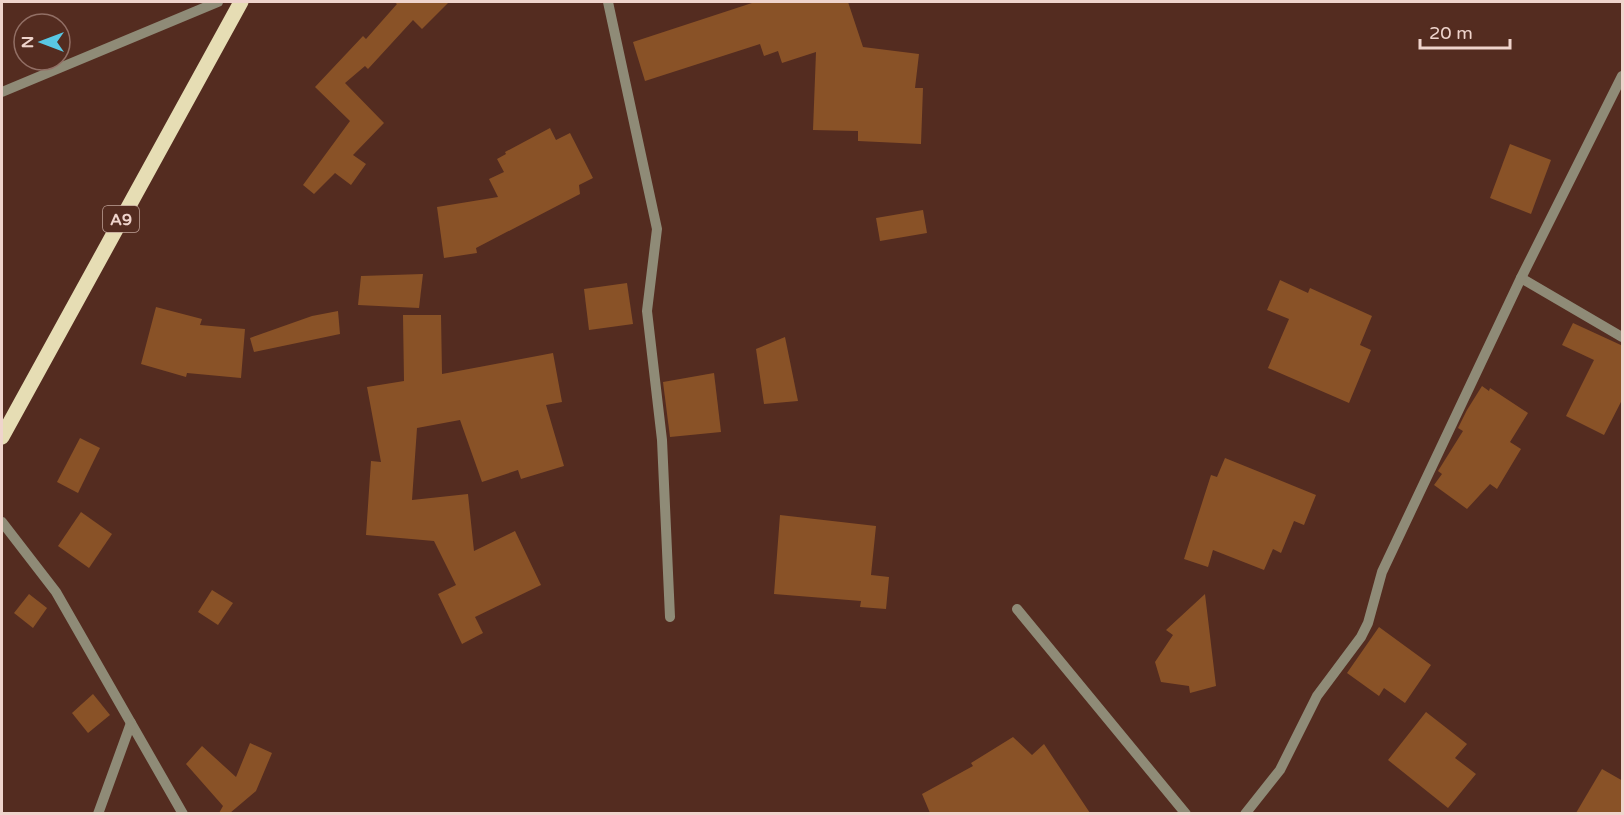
<svg xmlns="http://www.w3.org/2000/svg" width="1624" height="815" viewBox="0 0 1624 815" font-family="'Varela Round',sans-serif">
  <style>
    .building { fill: #895227 }
    .lines { fill: none; stroke-linecap: round; stroke-linejoin: round }
    .minor { stroke: #8f8b77; stroke-width: 10 }
    .major { stroke: #e6ddb4; stroke-width: 15 }
    .labels { text-anchor: middle; stroke-width: 5; stroke-linejoin: round; paint-order: stroke }
    .shield { fill: #542c20; stroke: #c0a298; stroke-width: 1.5 }
    .shield-label { font-size: 16px; font-weight: bold; fill: #efd4cc }
  </style>
  <rect width="100%" height="100%" fill="#542c20"/>
  <g class="building">
    <path d="M394,2h55l-27,27 -9,-9 -45,49 -3,-3 -20,17 39,40 -31,32 13,9 -15,21 -16,-12 -21,21 -11,-9 47,-64 -35,-34 48,-51 3,3 31,-35z"/>
    <path d="M755,2h93l15,45 56,7 -4,34h8l-2,56 -63,-3v-10l-45,-1 3,-78 -34,11 -4,-12 -14,5 -4,-12 -115,37 -12,-39z"/>
    <path d="M550,128l6,12 14,-7 23,45 -14,7 1,9 -104,54 1,5 -33,5 -7,-51 61,-10 -9,-18 15,-7 -7,-13 9,-5 -1,-2z"/>
    <path d="M1510,144l41,16 -20,54 -41,-16z"/>
    <path d="M923,210l4,23 -47,8 -4,-23z"/>
    <path d="M423,274l-4,34 -61,-3 3,-29z"/>
    <path d="M1280,280l28,13 2,-5 62,28 -12,29 11,5 -22,53 -81,-35 21,-49 -22,-9z"/>
    <path d="M627,283l6,41 -44,6 -5,-41z"/>
    <path d="M156,307l46,12 -2,6 45,4 -4,49 -54,-5 -1,4 -45,-13z"/>
    <path d="M338,311l2,23 -86,18 -4,-14 62,-22z"/>
    <path d="M403,315h38l1,59 111,-21 9,49 -16,3 18,61 -43,13 -3,-9 -36,12 -22,-62 -43,8 -5,72 56,-6 6,57 41,-20 26,54 -66,32 8,16 -21,11 -24,-50 18,-9 -22,-44 -68,-6 5,-74 10,1 -14,-75 37,-6z"/>
    <path d="M1573,323l50,23v52l-19,37 -38,-19 28,-56 -32,-15z"/>
    <path d="M785,337l13,64 -34,3 -8,-55z"/>
    <path d="M714,373l7,59 -51,5 -7,-55z"/>
    <path d="M1482,386l7,5 1,-3 38,25 -18,29 11,7 -24,40 -7,-5 -23,25 -33,-24 8,-11 -4,-3 25,-40 -5,-3 9,-18z"/>
    <path d="M80,438l20,10 -22,45 -21,-11z"/>
    <path d="M1225,458l91,37 -12,30 -10,-4 -13,32 -8,-4 -9,21 -51,-20 -5,17 -24,-8 27,-84 6,2z"/>
    <path d="M81,512l31,22 -23,34 -31,-22z"/>
    <path d="M780,515l96,11 -5,49 18,2 -3,32 -26,-2 1,-6 -87,-7z"/>
    <path d="M212,590l21,13 -15,22 -20,-13z"/>
    <path d="M29,594l18,14 -14,20 -19,-15z"/>
    <path d="M1205,594l11,92 -26,7 -1,-7 -28,-4 -6,-20 18,-27 -7,-5z"/>
    <path d="M1379,627l52,38 -26,38 -21,-15 -5,8 -32,-23z"/>
    <path d="M93,694l17,21 -22,18 -16,-20z"/>
    <path d="M1426,712l41,32 -12,14 21,16 -28,34 -60,-48z"/>
    <path d="M1013,737l19,18 12,-11 46,69h-160l-8,-19 51,-28 -2,-3z"/>
    <path d="M250,743l22,10 -16,38 -26,22h-11l4,-7 -37,-42 16,-18 34,31z"/>
    <path d="M1602,769l21,12v32h-47z"/>
  </g>
  <g class="lines">
    <g class="minor">
      <path d="M608,2l49,227 -10,82 15,129 8,177"/>
      <path d="M2,92l216,-90"/>
      <path d="M1521,278l101,59"/>
      <path d="M2,522l54,70 127,222"/>
      <path d="M1017,609l169,205"/>
      <path d="M98,814l33,-91"/>
      <path d="M1245,814l35,-44 37,-74 44,-59 7,-14 14,-51 139,-294 101,-202"/>
    </g>
    <path class="major" d="M2,437l239,-435"/>
  </g>
  <g class="labels">
    <rect class="shield" x="103" y="206" width="36" height="26" rx="4.5"/>
    <g class="shield-label">
      <text x="121" y="225">A9</text>
    </g>
  </g>
  <rect width="1624" height="815" fill="none" stroke="#efd4cc" stroke-width="6"/>
  <g transform="translate(42 42) rotate(270)"><circle r="28" fill="#542c20" stroke="#926f65" stroke-width="1.5"/>
  <path d="M0-4.5L10 22L0 15L-10 22Z" fill="#59c8e4"/>
  <text y="-9" font-size="16" font-weight="bold" text-anchor="middle" fill="#efd4cc">N</text>
  </g>
  <path d="M1420 39v9h90v-9" fill="none" stroke="#efd4cc" stroke-width="3"/>
  <text x="1429" y="39" font-size="18" fill="#efd4cc" stroke="#542c20" stroke-width="4.5" paint-order="stroke">20 m</text>
</svg>
